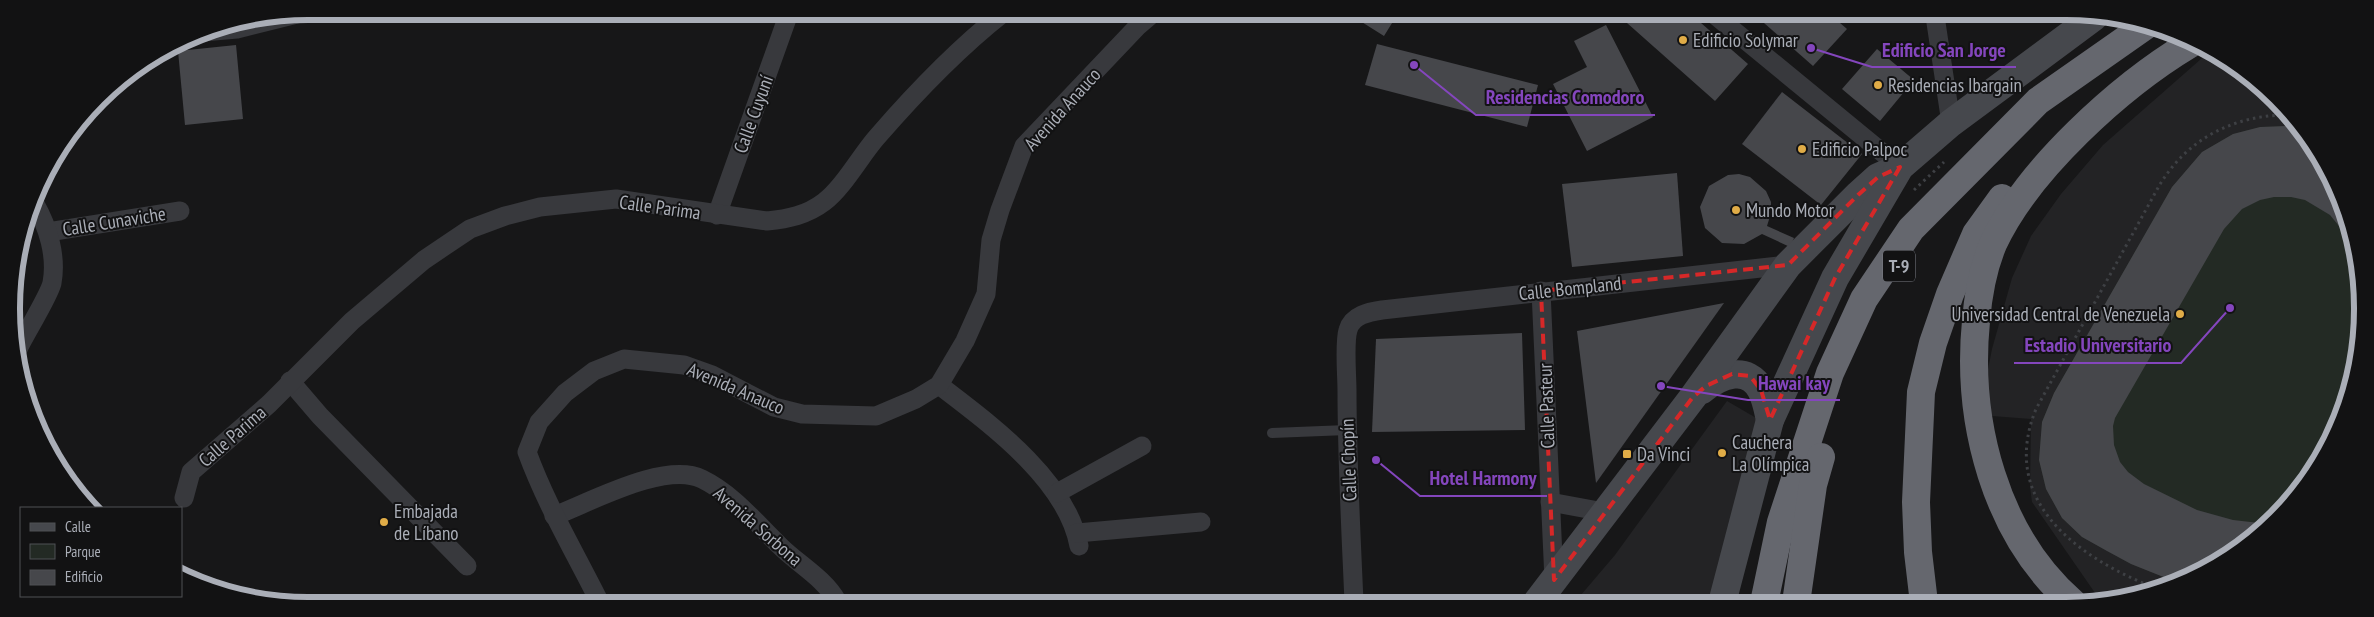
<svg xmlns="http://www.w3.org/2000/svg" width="2374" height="617" viewBox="0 0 2374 617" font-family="'PT Sans Narrow',sans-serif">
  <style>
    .built { fill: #232325 }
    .green { fill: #232a24 }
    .building { fill: #46474b }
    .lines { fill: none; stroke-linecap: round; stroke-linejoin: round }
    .path { stroke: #3e4044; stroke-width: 3; stroke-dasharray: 2.5 4; stroke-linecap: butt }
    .lane { stroke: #38393d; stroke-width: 10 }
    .street { stroke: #38393d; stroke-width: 19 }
    .secondary { stroke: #46484d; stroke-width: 28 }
    .highway { stroke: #65676e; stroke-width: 28 }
    .marked { fill: none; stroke: #d62828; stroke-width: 4; stroke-dasharray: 10 6; stroke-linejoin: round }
    .poi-dot { fill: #e0ac47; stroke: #121213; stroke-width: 2 }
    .labels { text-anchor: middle; stroke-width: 4; stroke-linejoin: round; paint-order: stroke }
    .shield { fill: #121213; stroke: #7c7f86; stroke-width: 1 }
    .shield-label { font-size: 18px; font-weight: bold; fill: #aaaeb7 }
    .poi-label { font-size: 19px; fill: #aaaeb7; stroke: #121213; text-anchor: start }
    .street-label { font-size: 19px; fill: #aaaeb7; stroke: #121213 }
    .rim { fill: none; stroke: #aaaeb7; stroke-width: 6 }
    .leader { fill: none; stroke: #8446bd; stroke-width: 2 }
    .callout-dot { fill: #8446bd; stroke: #121213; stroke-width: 2 }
    .callout-label { font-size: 20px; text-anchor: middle; font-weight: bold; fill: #8446bd; stroke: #121213; stroke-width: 4; stroke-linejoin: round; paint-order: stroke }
  </style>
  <rect width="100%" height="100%" fill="#171718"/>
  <g class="built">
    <path d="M2209,52l21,9 82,82 45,107v116l-25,74 -57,79 -78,56 -95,28 -70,-101 -2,-15 1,-68 -52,-4 13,-66 20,-71 19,-42 30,-42 42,-49z"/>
    <path d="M1727,401l43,25 -49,177 -146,-1 40,-47z"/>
  </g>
  <path class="green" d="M2286,126l11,2 15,15 45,107v116l-25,74 -57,79 -78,56 -21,7 -45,-18 -49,-27 -20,-19 -16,-29 -7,-29 3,-38 12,-29 118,-206 30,-35 31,-18 27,-7z"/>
  <g class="building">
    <path d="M1349,14l27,1h21l-13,21z"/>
    <path d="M1618,15l75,1 55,48 -33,37z"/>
    <path d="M1756,16h76l15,13 -34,37z"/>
    <path d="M1606,25l47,92 -66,34 -34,-67 34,-17 -13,-26z"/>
    <path d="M1377,44l161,41 -11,42 -162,-42z"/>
    <path d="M236,45l7,74 -58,6 -7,-74z"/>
    <path d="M1877,49l37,31 -34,41 -38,-32z"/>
    <path d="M1782,92l80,62 -41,51 -79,-61z"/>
    <path d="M2286,126l11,2 15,15 44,104 -26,-32 -25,-15 -14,-3h-17l-14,3 -18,9 -18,20 -109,189 -2,8 1,19 6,17 8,10 16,12 53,26 36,10 35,4 -71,51 -21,7 -45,-18 -24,-13 -25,-14 -20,-19 -16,-29 -7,-29 3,-38 12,-29 118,-206 30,-35 31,-18 27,-7z"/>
    <path d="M1677,173l6,83 -111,11 -10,-83z"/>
    <path d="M1739,174l11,3 16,14 5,11v11l-4,13 27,12 -4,9 -28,-13 -18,10 -22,-1 -17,-15 -5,-21 9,-21 19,-11z"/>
    <path d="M1724,303l-128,180 -19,-152z"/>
    <path d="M1522,333l3,97 -153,2 4,-93z"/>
  </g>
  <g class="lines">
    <g class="path">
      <path d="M1914,190l30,-28"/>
      <path d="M2155,588c-76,-30 -157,-86 -119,-179l123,-223c27,-46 73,-70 125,-71"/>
    </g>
    <path class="lane" d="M1272,433l75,-3"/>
    <g class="street">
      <path d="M1716,16l184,151"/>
      <path d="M1935,16l16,107"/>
      <path d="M203,32l34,-3 64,-16"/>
      <path d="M717,215l72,-202"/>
      <path d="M48,232l132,-21"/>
      <path d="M1541,291l13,289"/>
      <path d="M18,349c7,-15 31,-53 34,-66 5,-27 -4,-56 -17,-79"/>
      <path d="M290,381l30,35 147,150"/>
      <path d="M939,385c51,39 128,95 140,161"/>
      <path d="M1057,493l85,-47"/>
      <path d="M184,498l7,-26 78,-68 83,-83 72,-61 46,-31 35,-13 35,-9 76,-8 151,22c21,-2 40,-6 57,-19 19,-14 37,-47 53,-65 39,-45 79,-87 126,-124"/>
      <path d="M1550,502l54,10"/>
      <path d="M554,516c37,-14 111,-55 148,-37 31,15 54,44 78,67 18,18 44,32 57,55"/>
      <path d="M1077,533l124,-11"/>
      <path d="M599,601c-25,-50 -53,-97 -72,-149l12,-30 26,-29 29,-22 30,-12 60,6 28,10 62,32 28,7 74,2 40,-17 23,-14 26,-44 21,-47 5,-54 9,-30 24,-64 114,-120 14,-12"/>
      <path d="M1354,602c-3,-70 -7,-141 -7,-211 0,-16 -3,-48 1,-61 4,-15 21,-18 34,-20l406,-45"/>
    </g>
    <g class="secondary">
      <path d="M1702,390c18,-15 46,-26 59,0 5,9 7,21 9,30"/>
      <path d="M1537,602l156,-205 95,-132 70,-70 20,-18 18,-8"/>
      <path d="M1722,603l48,-183 65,-142 65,-111 51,-44 143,-106"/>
    </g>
    <g class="highway">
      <path d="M1764,603l17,-81 49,-149 34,-74 47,-70 127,-128 107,-75"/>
      <path d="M1796,603l17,-118 8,-28"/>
      <path d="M1924,603l-6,-51 -2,-50 5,-110 12,-49 17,-49 26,-60 26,-36"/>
      <path d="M2073,603c-78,-68 -107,-181 -97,-282 2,-25 7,-53 17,-77 34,-74 127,-158 197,-200"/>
    </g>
  </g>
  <path class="marked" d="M1900,167l-65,111 -65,142 -9,-30 -11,-14 -18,-2 -26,12 -13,11 -139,183 -13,-289 247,-26 70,-70 20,-18z"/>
  <g class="poi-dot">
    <circle cx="1683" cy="40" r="5"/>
    <circle cx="1878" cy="85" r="5"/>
    <circle cx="1802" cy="149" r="5"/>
    <circle cx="1736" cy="210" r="5"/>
    <circle cx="2180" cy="314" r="5"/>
    <circle cx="1722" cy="453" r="5"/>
    <rect x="1622" y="449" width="10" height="10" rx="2.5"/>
    <circle cx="384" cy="522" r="5"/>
  </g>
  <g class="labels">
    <rect class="shield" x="1883" y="250.5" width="32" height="31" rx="4"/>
    <g class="shield-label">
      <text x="1899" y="272">T-9</text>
    </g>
    <g class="poi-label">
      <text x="1693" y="47">Edificio Solymar</text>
      <text x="1888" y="92">Residencias Ibargain</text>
      <text x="1812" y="156">Edificio Palpoc</text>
      <text x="1746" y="217">Mundo Motor</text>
      <text x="2170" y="321" text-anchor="end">Universidad Central de Venezuela</text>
      <text x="1732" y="449">Cauchera<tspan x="1732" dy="22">La Olímpica</tspan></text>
      <text x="1637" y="461">Da Vinci</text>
      <text x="394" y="518">Embajada<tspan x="394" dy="22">de Líbano</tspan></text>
    </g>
    <g class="street-label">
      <text transform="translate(1062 109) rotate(-48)" y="7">Avenida Anauco</text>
      <text transform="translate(753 114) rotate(-70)" y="7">Calle Cuyuní</text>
      <text transform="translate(660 207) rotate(8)" y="7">Calle Parima</text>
      <text transform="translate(114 221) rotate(-9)" y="7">Calle Cunaviche</text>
      <text transform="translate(1570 288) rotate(-6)" y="7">Calle Bompland</text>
      <text transform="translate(736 388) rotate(23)" y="7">Avenida Anauco</text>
      <text transform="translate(1546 406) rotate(-92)" y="7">Calle Pasteur</text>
      <text transform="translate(232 436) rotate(-41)" y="7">Calle Parima</text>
      <text transform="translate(1348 460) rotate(-92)" y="7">Calle Chopín</text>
      <text transform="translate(758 526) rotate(41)" y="7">Avenida Sorbona</text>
    </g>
  </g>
  <path d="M0 0H2374V617H0ZM308 20H2066A288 288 0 0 1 2354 308V309A288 288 0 0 1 2066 597H308A288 288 0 0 1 20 309V308A288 288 0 0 1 308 20Z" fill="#121213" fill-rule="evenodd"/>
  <path class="rim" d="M308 20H2066A288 288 0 0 1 2354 308V309A288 288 0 0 1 2066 597H308A288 288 0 0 1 20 309V308A288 288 0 0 1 308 20Z"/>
  <path class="leader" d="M1811 48L1872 67H2016M1414 65L1476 115H1655M2230 308L2181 363H2014M1661 386L1748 400H1840M1376 460L1420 496H1547"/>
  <g class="callout-dot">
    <circle cx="1811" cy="48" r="5"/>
    <circle cx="1414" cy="65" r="5"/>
    <circle cx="2230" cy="308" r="5"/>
    <circle cx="1661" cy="386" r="5"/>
    <circle cx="1376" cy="460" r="5"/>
  </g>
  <g class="callout-label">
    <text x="1944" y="57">Edificio San Jorge</text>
    <text x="1565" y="104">Residencias Comodoro</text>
    <text x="2098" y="352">Estadio Universitario</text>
    <text x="1794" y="390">Hawai kay</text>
    <text x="1483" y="485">Hotel Harmony</text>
  </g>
  <rect x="20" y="507" width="162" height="90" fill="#121213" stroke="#4f5055"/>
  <rect x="30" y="523" width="25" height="8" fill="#46484d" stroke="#4f5055"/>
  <text x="65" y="532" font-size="15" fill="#aaaeb7">Calle</text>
  <rect x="30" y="544" width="25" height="15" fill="#232a24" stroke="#4f5055"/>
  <text x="65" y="557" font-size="15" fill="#aaaeb7">Parque</text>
  <rect x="30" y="570" width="25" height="15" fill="#46474b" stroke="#4f5055"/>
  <text x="65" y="582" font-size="15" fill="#aaaeb7">Edificio</text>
</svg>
